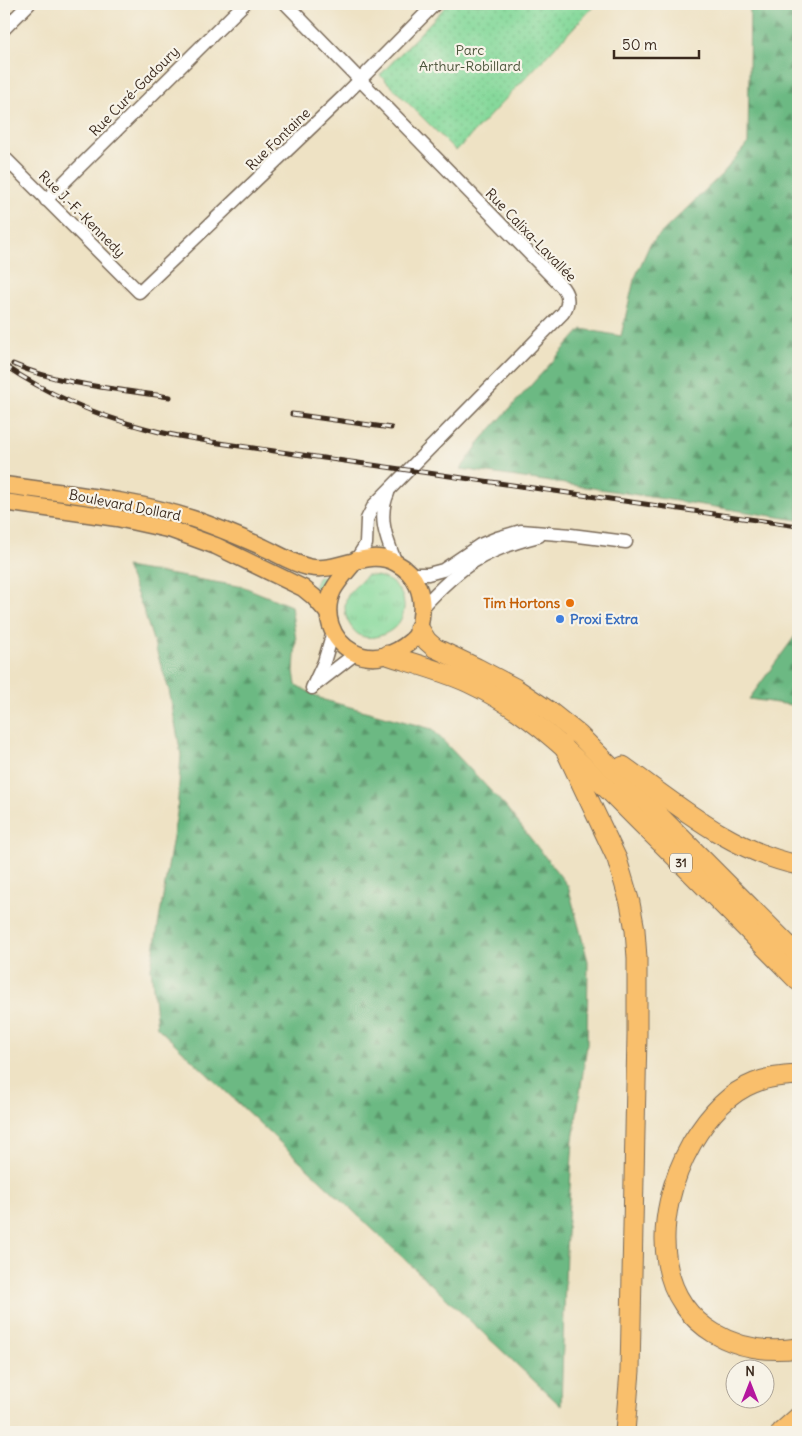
<svg xmlns="http://www.w3.org/2000/svg" width="802" height="1436" viewBox="0 0 802 1436" font-family="Delius,sans-serif">
  <style>
    .grass { fill: url(#grass-tufts); stroke: #60825c }
    .forest { fill: url(#forest-firs); stroke: #547250 }
    .park { fill: url(#park-dots); stroke: #60825c }
    .lines { fill: none; stroke-linecap: round; stroke-linejoin: round }
    .minor-casing { stroke: #7a6a58; stroke-width: 15 }
    .major-casing { stroke: #7a6a58; stroke-width: 19 }
    .highway-casing { stroke: #7a6a58; stroke-width: 21 }
    .minor { stroke: #fff; stroke-width: 12 }
    .major { stroke: #f9bf6c; stroke-width: 16 }
    .highway { stroke: #f9bf6c; stroke-width: 19 }
    .rail-casing { stroke: #3b2a1e; stroke-width: 5 }
    .rail { stroke: #f7f3e8; stroke-width: 3; stroke-dasharray: 9; stroke-linecap: butt }
    .food-dot { fill: #e8710a; stroke: #f7f3e8; stroke-width: 2 }
    .shop-dot { fill: #3f7fe0; stroke: #f7f3e8; stroke-width: 2 }
    .labels { text-anchor: middle; stroke-width: 4.5; stroke-linejoin: round; paint-order: stroke }
    .shield { fill: #f7f3e8; stroke: #73665b; stroke-width: 1 }
    .shield-label { font-size: 12px; font-weight: bold; fill: #3b2a1e }
    .park-label { font-size: 14px; fill: #4e563d; stroke: #f7f3e8 }
    .street-label { font-size: 14px; fill: #3b2a1e; stroke: #f7f3e8 }
    .food-label { font-size: 14px; font-weight: bold; fill: #c56008; stroke: #f7f3e8; text-anchor: end }
    .shop-label { font-size: 14px; font-weight: bold; fill: #366cbe; stroke: #f7f3e8; text-anchor: start }
  </style>
  <defs>
    <pattern id="grass-tufts" width="24" height="20" patternUnits="userSpaceOnUse" patternTransform="scale(1.25)"><rect width="24" height="20" fill="#86d99b"/><path d="M3 7l-1-3M5 7V3M7 7l1-3M15 17l-1-3M17 17v-4M19 17l1-3" fill="none" stroke="#75ba85"/></pattern>
    <pattern id="forest-firs" width="22" height="20" patternUnits="userSpaceOnUse" patternTransform="scale(1.25)"><rect width="22" height="20" fill="#6cb983"/><path d="M5 1l3.5 6h-7zM16 11l3.5 6h-7z" fill="#5a976b"/></pattern>
    <pattern id="park-dots" width="8" height="8" patternUnits="userSpaceOnUse" patternTransform="scale(1.25)"><rect width="8" height="8" fill="#86d99b"/><path d="M2 2h.1M6 6h.1" fill="none" stroke="#75ba85" stroke-width="1.8" stroke-linecap="round"/></pattern>
  </defs>
  <rect width="100%" height="100%" fill="#f7f3e8"/>
  <filter id="ink" filterUnits="userSpaceOnUse"><feTurbulence type="fractalNoise" baseFrequency=".02" numOctaves="2"/><feDisplacementMap in="SourceGraphic" scale="10" xChannelSelector="R" yChannelSelector="G"/><feConvolveMatrix kernelMatrix="1 2 1 2 8 2 1 2 1" color-interpolation-filters="sRGB"/></filter>
  <filter id="wash" filterUnits="userSpaceOnUse"><feTurbulence type="fractalNoise" baseFrequency=".0096" numOctaves="4" result="noise"/><feDisplacementMap in="SourceGraphic" scale="20" xChannelSelector="R" yChannelSelector="G"/><feGaussianBlur stdDeviation="1.12" result="paint"/><feColorMatrix in="noise" values="0 0 0 0 0 0 0 0 0 0 0 0 0 0 0 0 0 1.4 0 .05"/><feComposite in="paint" operator="in"/></filter>
  <g filter="url(#wash)">
    <rect width="100%" height="100%" fill="#eee2c4"/>
    <g class="grass">
      <path d="M366,575c46,0 52,53 9,62 -12,2 -19,-2 -25,-12 -4,-6 -5,-12 -5,-19 1,-16 13,-19 21,-31z"/>
      <path d="M319,576l7,1 2,2 -7,13 -7,-5z"/>
    </g>
    <g class="forest">
      <path d="M750,4h48v516l-198,-31 -139,-20 21,-30 100,-110 39,7 13,-56 16,-36 73,-71 25,-30z"/>
      <path d="M126,567l118,20 47,19 5,34 -2,31 2,14 28,15 108,29 73,77 63,80 20,75 -1,84 -14,95 -7,110 -5,156 -404,-379 -6,-59 26,-155 4,-58 -12,-65 -26,-81z"/>
      <path d="M798,632v74l-49,-7z"/>
    </g>
    <path class="park" d="M448,4h148l-140,147 -76,-76z"/>
  </g>
  <g filter="url(#ink)">
    <g class="lines">
      <defs>
        <g id="minor">
          <path d="M286,4l277,284c6,8 6,17 0,25l-189,192 -7,14 -1,25 -10,16"/>
          <path d="M4,29l25,-25"/>
          <path d="M4,157l135,135 204,-195 92,-93"/>
          <path d="M46,200l198,-196"/>
          <path d="M388,493c-11,25 -1,47 8,70"/>
          <path d="M410,574h18l15,-4 37,-25 17,-7 24,-7 50,4 55,7"/>
          <path d="M422,608c38,-42 62,-58 117,-72"/>
          <path d="M315,685l40,-31"/>
          <path d="M312,688l12,-26 9,-30"/>
        </g>
        <g id="major">
          <path d="M4,485c63,9 128,14 189,34 24,8 47,18 70,28 15,7 29,16 45,20 31,7 58,-20 88,-4 21,11 28,32 25,54 -1,9 -2,18 -10,24 -16,14 -38,22 -58,11 -22,-12 -31,-39 -20,-62 6,-11 15,-20 23,-30"/>
          <path d="M4,502l113,16 55,12 44,16 87,42 11,9 14,16"/>
        </g>
        <g id="highway">
          <path d="M419,628l8,13 8,7 42,20 38,20 34,23 30,24 219,220"/>
          <path d="M387,655c28,9 56,16 82,28 69,32 119,87 172,140 53,52 105,105 157,158"/>
          <path d="M563,745l54,114 13,44 5,27 2,28v76l-7,337 -5,61"/>
          <path d="M623,766c56,40 106,84 175,99"/>
          <path d="M798,1075c-15,1 -30,2 -44,8 -28,11 -47,35 -62,60 -20,35 -32,80 -25,120 11,65 71,94 131,85"/>
          <path d="M781,1432l17,-15"/>
        </g>
      </defs>
      <use href="#minor" class="minor-casing"/>
      <use href="#major" class="major-casing"/>
      <use href="#highway" class="highway-casing"/>
      <use href="#minor" class="minor"/>
      <use href="#major" class="major"/>
      <use href="#highway" class="highway"/>
      <defs>
        <g id="rail">
          <path d="M13,364c48,21 105,25 157,33"/>
          <path d="M4,365c43,29 94,51 144,64 21,6 43,9 64,13l586,84"/>
          <path d="M292,414l99,14"/>
        </g>
      </defs>
      <use href="#rail" class="rail-casing"/>
      <use href="#rail" class="rail"/>
    </g>
  </g>
  <circle class="food-dot" cx="570" cy="603" r="5"/>
  <circle class="shop-dot" cx="560" cy="619" r="5"/>
  <g class="labels">
    <rect class="shield" x="670" y="853.5" width="22" height="19" rx="4"/>
    <g class="shield-label">
      <text x="681" y="867">31</text>
    </g>
    <g class="park-label">
      <text x="470" y="55">Parc<tspan x="470" dy="16">Arthur-Robillard</tspan></text>
    </g>
    <g class="street-label">
      <text transform="translate(134 91) rotate(-45)" y="5">Rue Curé-Gadoury</text>
      <text transform="translate(278 139) rotate(-44)" y="5">Rue Fontaine</text>
      <text transform="translate(82 214) rotate(45)" y="5">Rue J.-F.-Kennedy</text>
      <text transform="translate(531 235) rotate(46)" y="5">Rue Calixa-Lavallée</text>
      <text transform="translate(125 505) rotate(11)" y="5">Boulevard Dollard</text>
    </g>
    <g class="food-label">
      <text x="560" y="608">Tim Hortons</text>
    </g>
    <g class="shop-label">
      <text x="570" y="624">Proxi Extra</text>
    </g>
  </g>
  <rect width="802" height="1436" fill="none" stroke="#f7f3e8" stroke-width="20"/>
  <g transform="translate(750 1384)"><circle r="24" fill="#f7f3e8" stroke="#aca397"/>
  <path d="M0-4L9 19L0 12L-9 19Z" fill="#b5179e"/>
  <text y="-8" font-size="14" font-weight="bold" text-anchor="middle" fill="#3b2a1e">N</text>
  </g>
  <path d="M614 50v8h85v-8" fill="none" stroke="#3b2a1e" stroke-width="2.5"/>
  <text x="622" y="50" font-size="15" fill="#3b2a1e" stroke="#f7f3e8" stroke-width="4" paint-order="stroke">50 m</text>
</svg>
